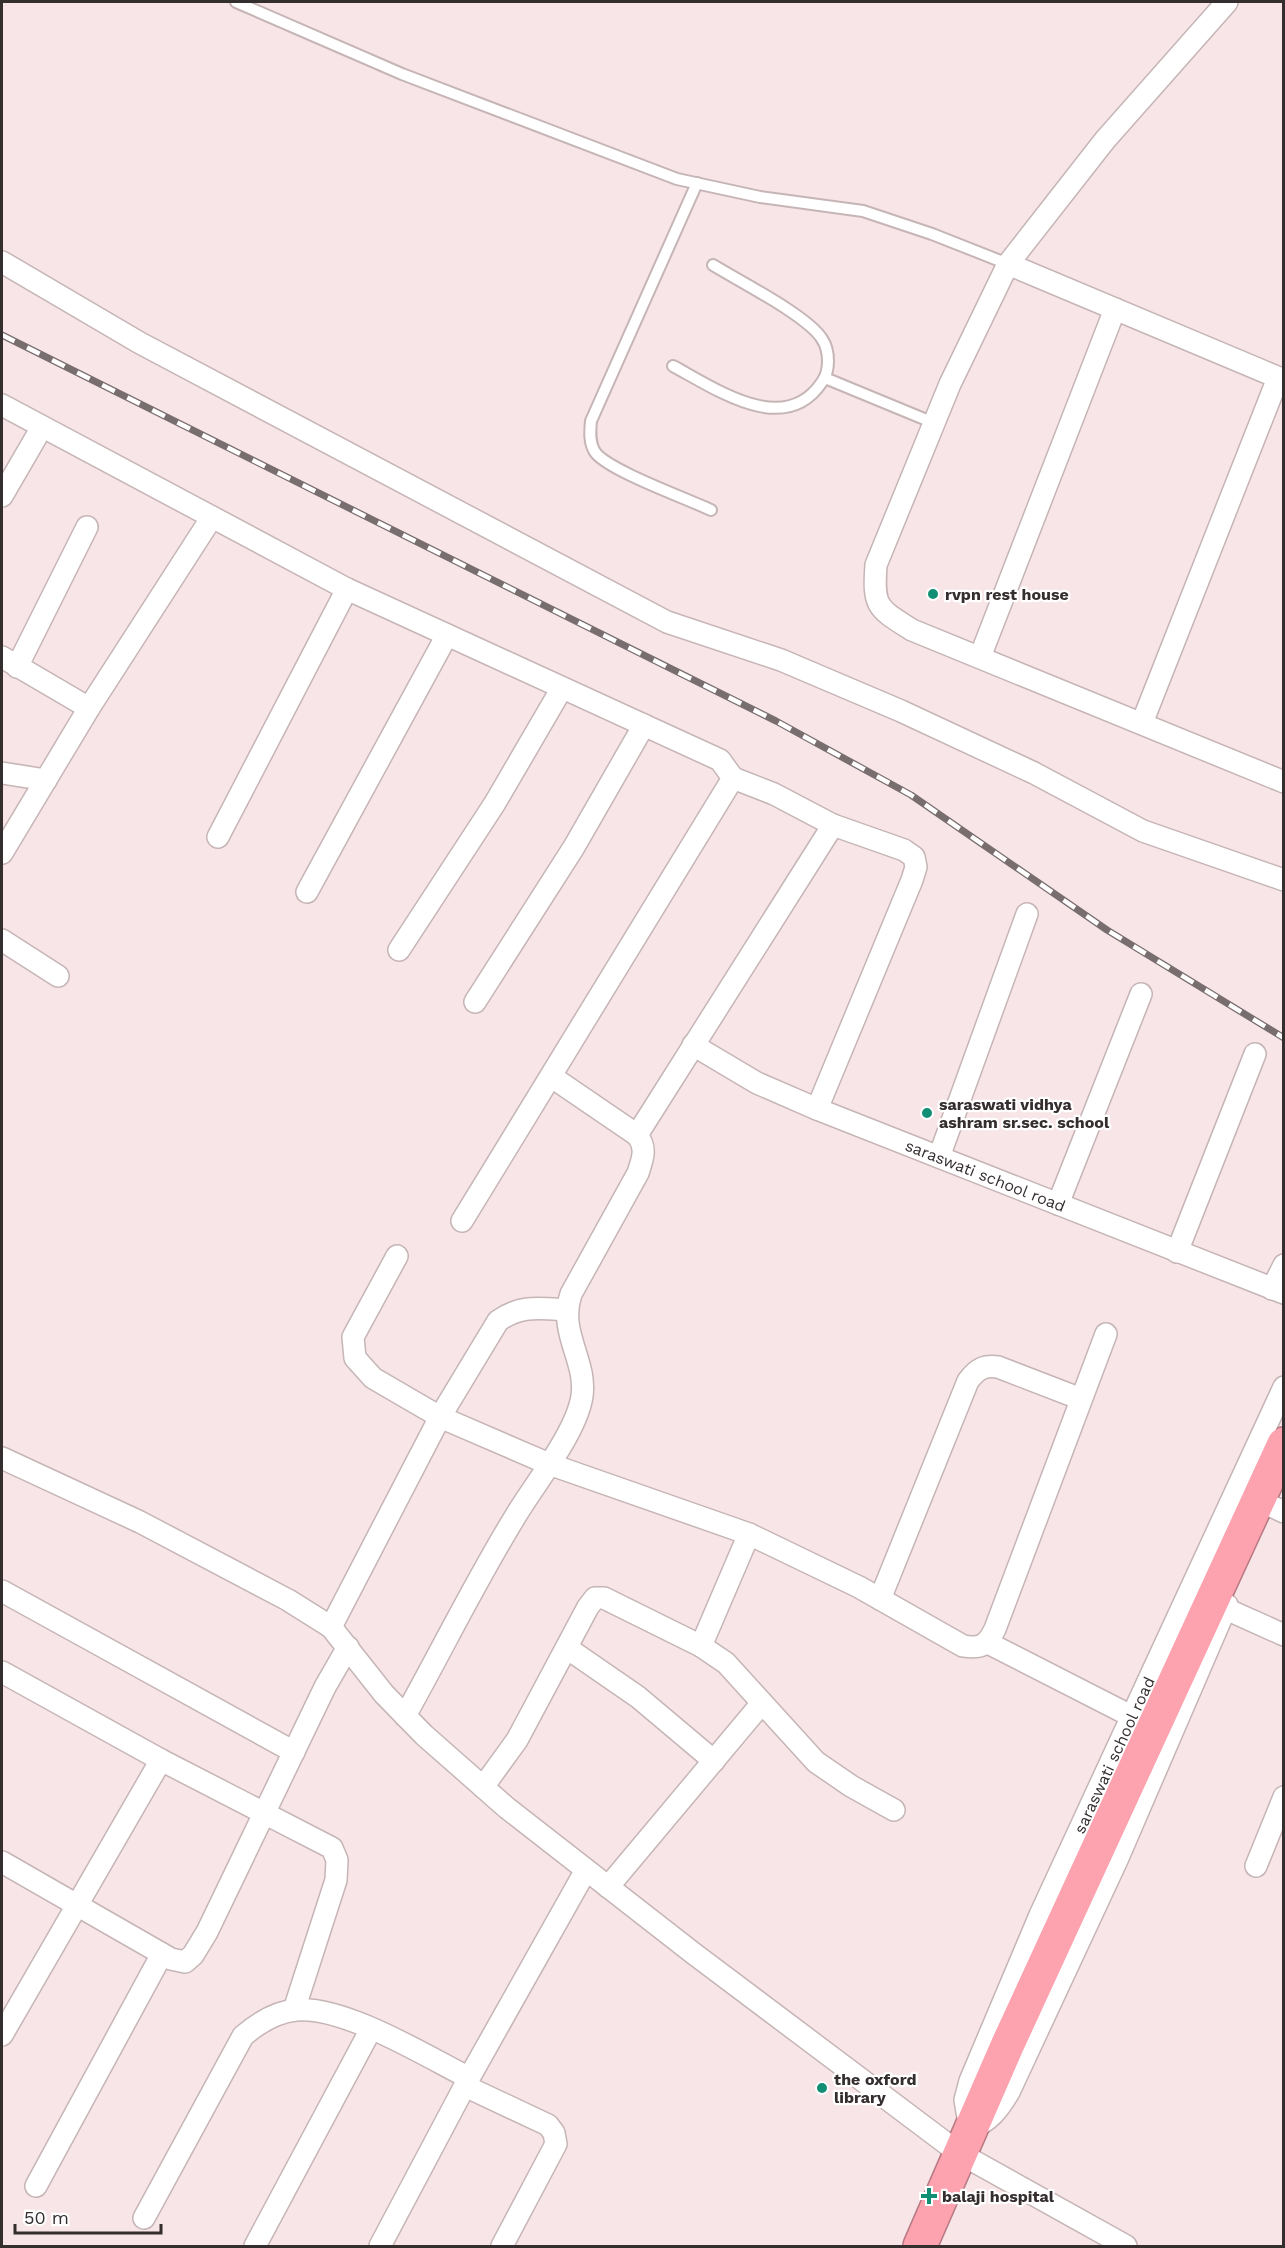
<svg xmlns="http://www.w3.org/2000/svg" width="1285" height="2248" viewBox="0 0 1285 2248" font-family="'Work Sans',sans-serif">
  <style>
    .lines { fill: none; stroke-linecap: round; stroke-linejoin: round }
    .lane-casing { stroke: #c6b5b6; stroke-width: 14 }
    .street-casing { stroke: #c6b5b6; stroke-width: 24 }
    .highway-casing { stroke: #b77982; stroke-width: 36 }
    .lane { stroke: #fff; stroke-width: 10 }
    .street { stroke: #fff; stroke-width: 21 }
    .highway { stroke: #fda2af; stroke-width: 33 }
    .rail-casing { stroke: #796e6f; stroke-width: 7 }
    .rail { stroke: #fff; stroke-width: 4.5; stroke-dasharray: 14; stroke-linecap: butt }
    .poi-dot { fill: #118f75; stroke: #fff; stroke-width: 2 }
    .labels { text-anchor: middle; stroke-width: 4.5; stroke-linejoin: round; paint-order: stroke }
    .poi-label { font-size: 16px; font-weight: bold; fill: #352e2f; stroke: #fff; text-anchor: start }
    .street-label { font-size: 16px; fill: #352e2f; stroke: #fff }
  </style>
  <rect width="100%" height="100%" fill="#f8e5e7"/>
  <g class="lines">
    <defs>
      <g id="lane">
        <path d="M236,2l166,72 275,105 83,18 103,14 69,23 76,30"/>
        <path d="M697,183l-106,238c-1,10 -2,22 4,31 12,18 93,47 116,58"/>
        <path d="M673,366c43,23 112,72 149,16 8,-11 8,-31 0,-43 -14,-23 -83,-58 -109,-74"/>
        <path d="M825,378l109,45"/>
      </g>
      <g id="street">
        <path d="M1227,2l-122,138 -97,124 -58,120 -74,181c-3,42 1,43 36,65l372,152"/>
        <path d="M2,262l138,81 527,279 114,38 120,51 133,62 109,58 141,49"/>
        <path d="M1008,264l276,116"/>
        <path d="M2,405l345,184 373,171 13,18 -271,443"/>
        <path d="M2,496l40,-69"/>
        <path d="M2,657l87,51"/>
        <path d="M980,657l135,-348"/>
        <path d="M17,667l70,-140"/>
        <path d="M1142,723l136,-345"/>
        <path d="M2,773l44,7"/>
        <path d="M733,778l41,16 59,31 71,25 10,7 2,10 -4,13 -95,229"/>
        <path d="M218,837l129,-248"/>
        <path d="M2,853l87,-145 123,-191"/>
        <path d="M307,892l140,-257"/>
        <path d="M2,940l56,36"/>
        <path d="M399,950l96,-147 67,-115"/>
        <path d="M475,1002l99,-155 70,-122"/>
        <path id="s1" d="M693,1045l64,38 60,26 467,184"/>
        <path d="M637,1135l196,-310"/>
        <path d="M939,1157l88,-243"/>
        <path d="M1058,1204l83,-210"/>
        <path d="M1177,1252l78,-198"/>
        <path d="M397,1256l-44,81 2,21 18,20 67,39 109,47 200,70 110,53 104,59c19,3 24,-1 32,-17l111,-295"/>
        <path d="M1272,1289l12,-24"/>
        <path d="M2,1458l138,64 148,78 43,27 53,67 40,41 83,73 186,145 266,200 167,93"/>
        <path d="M1271,1506l13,6"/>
        <path d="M2,1591l292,161"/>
        <path d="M880,1599l88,-218c9,-12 16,-16 30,-14l83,32"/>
        <path id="s2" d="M1227,1605l-110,255 -108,232c-11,18 -19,29 -39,37l-5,-29 5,-19 70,-166 244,-528"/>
        <path d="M1226,1609l58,26"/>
        <path d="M331,1627l109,-210 58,-96c22,-16 41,-13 68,-11"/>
        <path d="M988,1643l143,73"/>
        <path d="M701,1646l48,-112"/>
        <path d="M567,1648l71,49 76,64"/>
        <path d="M2,1672l159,88 171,88 5,12 -1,20 -42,130"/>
        <path d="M405,1716c38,-68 72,-138 113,-204 19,-31 59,-81 64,-116 5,-36 -24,-63 -11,-102l67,-121c5,-15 9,-25 -1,-38l-85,-58"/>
        <path d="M483,1787l34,-47 71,-133 7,-9h9l97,48 25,17 90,99 35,24 43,24"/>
        <path d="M2,1862l169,97 14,3 8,-7 14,-23 118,-245 23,-40"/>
        <path d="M1256,1866l28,-69"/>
        <path d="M608,1887l154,-184"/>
        <path d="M2,2035l159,-275"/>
        <path d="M465,2086l83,39 6,8 2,11 -54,102"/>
        <path d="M36,2186l126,-232"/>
        <path d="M144,2218l99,-182c15,-13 33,-24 53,-26 47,-5 130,46 173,68"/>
        <path d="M255,2246l116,-217"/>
        <path d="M380,2246l89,-168 117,-208"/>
      </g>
      <path id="highway" d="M920,2246l87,-200 277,-602"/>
    </defs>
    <use href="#lane" class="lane-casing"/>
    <use href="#street" class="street-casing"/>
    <use href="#highway" class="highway-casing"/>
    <use href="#lane" class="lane"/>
    <use href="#street" class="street"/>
    <use href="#highway" class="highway"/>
    <defs>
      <path id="rail" d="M2,335l774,386 135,74 196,135 177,108"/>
    </defs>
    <use href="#rail" class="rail-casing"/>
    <use href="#rail" class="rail"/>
  </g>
  <g class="poi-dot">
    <circle cx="933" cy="594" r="6"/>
    <circle cx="927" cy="1113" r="6"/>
    <circle cx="822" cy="2088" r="6"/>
    <path d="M926 2187h6v6h6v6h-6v6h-6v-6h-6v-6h6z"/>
  </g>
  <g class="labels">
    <g class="poi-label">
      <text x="945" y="600">rvpn rest house</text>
      <text x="939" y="1110">saraswati vidhya<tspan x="939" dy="18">ashram sr.sec. school</tspan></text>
      <text x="834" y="2085">the oxford<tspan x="834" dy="18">library</tspan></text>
      <text x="942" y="2202">balaji hospital</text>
    </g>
    <g class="street-label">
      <text dy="6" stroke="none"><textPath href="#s1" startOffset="321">saraswati school road</textPath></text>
      <text dy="6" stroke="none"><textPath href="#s2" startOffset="994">saraswati school road</textPath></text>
    </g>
  </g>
  <rect width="1285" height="2248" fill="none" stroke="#352e2f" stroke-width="6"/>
  <path d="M15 2224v9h146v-9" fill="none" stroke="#352e2f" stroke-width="3"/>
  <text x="24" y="2224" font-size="18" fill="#352e2f" stroke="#ffffff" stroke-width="4.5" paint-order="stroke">50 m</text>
</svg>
